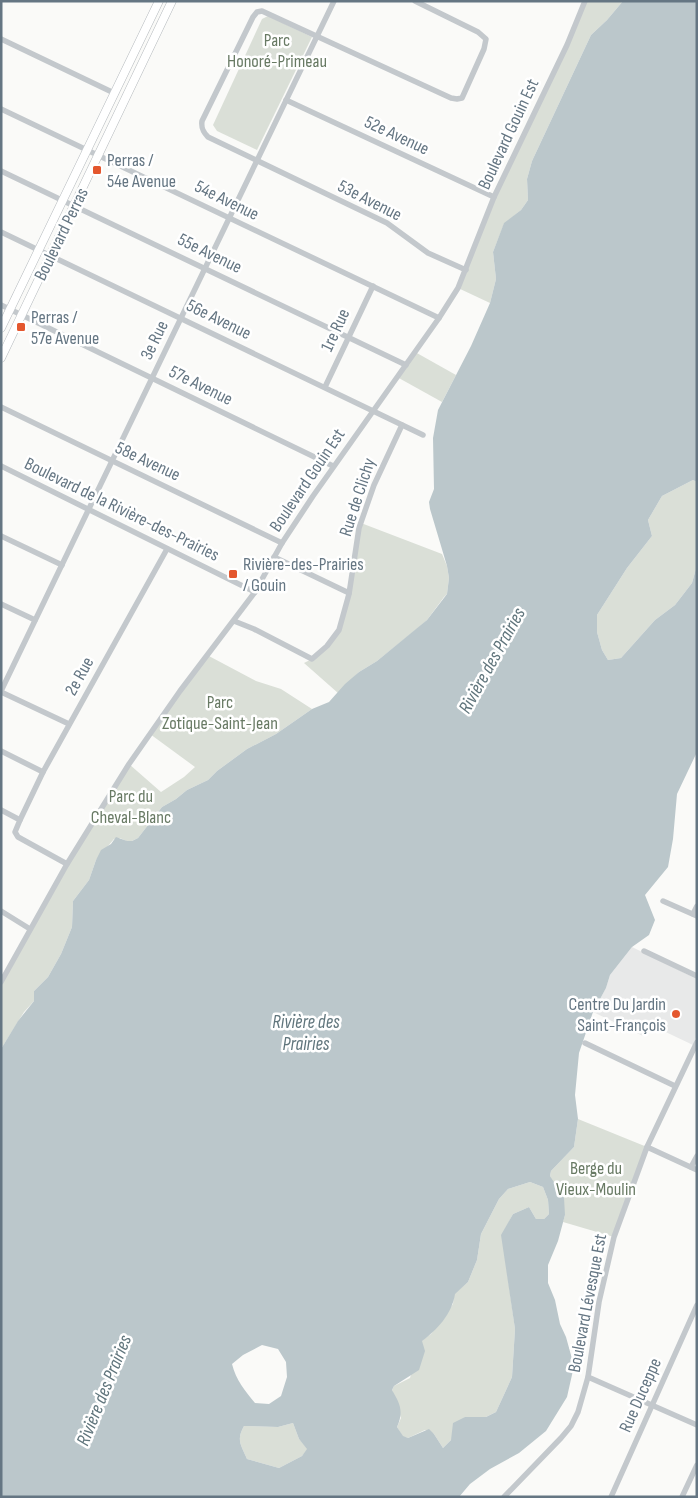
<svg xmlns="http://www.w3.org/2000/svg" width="698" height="1498" viewBox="0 0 698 1498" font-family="'Sofia Sans Condensed',sans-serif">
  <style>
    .built { fill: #e8e9e9 }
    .green { fill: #dadfd7 }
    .water { fill: #bbc7cb; fill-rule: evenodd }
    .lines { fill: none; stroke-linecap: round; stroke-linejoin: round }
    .major-casing { stroke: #b5babe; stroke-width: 9 }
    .minor { stroke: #c3c8cc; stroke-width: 5.5 }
    .major { stroke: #fff; stroke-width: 8 }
    .poi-dot { fill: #e4572e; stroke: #fff; stroke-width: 2 }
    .labels { text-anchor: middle; stroke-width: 5; stroke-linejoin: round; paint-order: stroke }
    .park-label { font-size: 18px; fill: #687a64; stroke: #fff }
    .street-label { font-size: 18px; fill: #657683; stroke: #fff }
    .poi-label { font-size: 18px; fill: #657683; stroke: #fff; text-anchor: start }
    .water-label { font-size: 19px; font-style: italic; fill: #60757c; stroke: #fff }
  </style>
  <rect width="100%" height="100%" fill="#fafaf8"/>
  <path class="built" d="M632,947l65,32v56l-4,10 -42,-20 -8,11 -50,-24 13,-24 4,-13z"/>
  <g class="green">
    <path d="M585,1h38l-16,19 -16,15 -59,126 -5,18 1,21 -7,10 -17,14 -11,28 3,27 -6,24 -32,-15 36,-91z"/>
    <path d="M268,16l44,21 -55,113 -40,-19 -4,-6 49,-106z"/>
    <path d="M415,352l41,23 -14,27 -45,-25z"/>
    <path d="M693,480l4,2v83l-5,18 -17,22 -20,15 -34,38 -13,2 -6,-10 -5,-18v-17l30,-47 25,-32 -4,-16 14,-24z"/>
    <path d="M361,523l81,31 5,12 2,12 -2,16 -3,3 -17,23 -9,8 -41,33 -18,11 -21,21 -34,-30 8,-4 27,-29z"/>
    <path d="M207,655l49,26 25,8 31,20 -36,25 -29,15 -30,22 -9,9 -21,10 -11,9 -14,8 -24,31 -6,3h-6l-6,-3 -6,1 -18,21 -7,20 -16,21 -1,26 -11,27 -13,23 -14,14v10l-10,11 -23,37v-67l29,-53 99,-165 32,28 23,-15 11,-10 -45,-33z"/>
    <path d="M578,1119l69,28 -33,90 -51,-15 2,-7 -15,-39 1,-5 23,-24z"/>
    <path d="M530,1182l13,5 5,13 1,14 -5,5h-8l-7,-12 -16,7 -11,21 13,94 -3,48 -16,35 -10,5h-21l-14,23 -8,8 -9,-14 -9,-4 -17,8 -5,-1 -6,-10 4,-9 -9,-28 2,-4 16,-8 11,-37 10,-7 22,-30 1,-10 14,-12 9,-22 4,-26 18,-35 9,-10z"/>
    <path d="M293,1423l6,16 9,10 -6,7 -23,12 -32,-9c-6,-14 -11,-19 -3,-33l34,1z"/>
  </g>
  <path class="water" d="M623,1h74v481l-4,-2 -31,16 -14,24 4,16 -25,32 -30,47v17l5,18 6,10 13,-2 34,-38 20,-15 17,-22 5,-18v187l-20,42 -4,45 -5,28 -23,28 10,25 -6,15 -17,12 -22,28 -4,13 -13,24 -14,41 -4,42 3,24 -4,28 -23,24 -1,5 14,22 1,17 -7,26 -10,24v18l7,17 5,24 6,13 8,29 -7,31 -21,34 -27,22 -29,16 -20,15 -11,13h-458v-448l17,-28 16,-20v-10l14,-14 13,-23 11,-27 1,-26 16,-21 7,-20 5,-10 10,-6 5,-7 11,4h5l6,-3 24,-31 14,-8 11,-9 21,-10 9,-9 30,-22 29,-15 36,-25 17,-7 16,-18 14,-12 18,-11 50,-41 20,-26 2,-16 -2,-12 -17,-57 -1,-7 5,-13 -1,-51 5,-28 33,-64 19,-43 6,-24 -3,-27 11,-29 17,-13 7,-10 -1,-21 5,-18 59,-126 16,-15zM530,1182l13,5 5,13 1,14 -5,5h-8l-7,-12 -16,7 -12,21 14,94 -3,48 -16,35 -10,5h-21l-12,6 -2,17 -8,8 -9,-14 -5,-5 -21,9 -5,-2 -6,-9c7,-16 3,-23 -5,-37l2,-4 25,-16 6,-19 -3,-10c15,-11 30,-27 33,-47l13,-12 9,-22 4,-26 18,-35 9,-10zM262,1345l16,4 8,13 1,15 -6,19 -12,8 -14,-1c-10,-12 -19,-23 -23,-39l11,-9zM293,1423l6,16 8,10 -5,7 -23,12 -32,-9c-6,-14 -11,-19 -3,-33l34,1z"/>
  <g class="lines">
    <defs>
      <g id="major">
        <path d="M1,328l158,-327"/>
        <path d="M1,358l171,-357"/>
      </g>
    </defs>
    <use href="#major" class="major-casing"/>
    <g class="minor">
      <path d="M415,1l63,31 8,7 -2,10 -22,49 -5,1 -6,-1 -189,-87 -5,1 -4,5 -51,104c-1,7 1,11 6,16l179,86 41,30 38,17"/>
      <path d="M1,39l113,54"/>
      <path d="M286,100l208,97"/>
      <path d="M1,109l438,209"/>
      <path d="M1,171l405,194"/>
      <path d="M1,232l422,203"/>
      <path d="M1,305l332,161"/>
      <path d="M325,387l48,-101"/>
      <path d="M1,407l281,136"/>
      <path d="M1,466l254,126"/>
      <path d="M1,536l61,29"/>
      <path d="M274,557l75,36"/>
      <path d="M1,604l34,16"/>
      <path d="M234,621l20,8 58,30 15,-13 12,-16 10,-36 10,-66 15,-43 28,-60"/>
      <path d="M1,691l333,-690"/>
      <path d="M1,692l68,32"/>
      <path d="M1,751l42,21"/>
      <path d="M1,810l19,10 -5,12 3,5 49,27"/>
      <path d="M20,820l23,-48 124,-223"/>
      <path d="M663,901l34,15"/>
      <path d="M1,911l29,18"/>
      <path d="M693,914l4,-8"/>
      <path d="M644,951l53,25"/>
      <path d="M1,982l66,-118 62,-100 51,-73 75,-99 27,-49 31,-47 126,-178 19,-30 36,-91 73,-152 18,-44"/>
      <path d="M585,1043l90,43"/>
      <path d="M647,1147l50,23"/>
      <path d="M691,1167l6,-11"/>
      <path d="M588,1377l109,48"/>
      <path d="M504,1497l57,-59 10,-12 7,-14 10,-35 11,-75 15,-65 33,-90 50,-105"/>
      <path d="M611,1497l86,-192"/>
      <path d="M682,1497l15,-32"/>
    </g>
    <use href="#major" class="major"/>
  </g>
  <g class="poi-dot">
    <rect x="92" y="165" width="10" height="10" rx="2.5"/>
    <rect x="16" y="322" width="10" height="10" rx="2.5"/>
    <rect x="228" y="569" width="10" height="10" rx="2.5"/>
    <circle cx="676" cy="1014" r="5"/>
  </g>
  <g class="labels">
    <g class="park-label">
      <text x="277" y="46">Parc<tspan x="277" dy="21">Honoré-Primeau</tspan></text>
      <text x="220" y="708">Parc<tspan x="220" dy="21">Zotique-Saint-Jean</tspan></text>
      <text x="131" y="802">Parc du<tspan x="131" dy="21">Cheval-Blanc</tspan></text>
      <text x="596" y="1174">Berge du<tspan x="596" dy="21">Vieux-Moulin</tspan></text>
    </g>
    <g class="street-label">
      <text transform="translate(508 134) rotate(-65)" y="6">Boulevard Gouin Est</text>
      <text transform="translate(397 135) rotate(25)" y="6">52e Avenue</text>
      <text transform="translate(227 200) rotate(26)" y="6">54e Avenue</text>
      <text transform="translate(370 200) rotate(27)" y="6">53e Avenue</text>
      <text transform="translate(61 234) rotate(-64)" y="6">Boulevard Perras</text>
      <text transform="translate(210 253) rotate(26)" y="6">55e Avenue</text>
      <text transform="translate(219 319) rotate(26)" y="6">56e Avenue</text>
      <text transform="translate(335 330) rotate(-65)" y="6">1re Rue</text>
      <text transform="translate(154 340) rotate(-64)" y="6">3e Rue</text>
      <text transform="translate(201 385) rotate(26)" y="6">57e Avenue</text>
      <text transform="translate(148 461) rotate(25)" y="6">58e Avenue</text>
      <text transform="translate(307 480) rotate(-56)" y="6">Boulevard Gouin Est</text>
      <text transform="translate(357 497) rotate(-72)" y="6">Rue de Clichy</text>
      <text transform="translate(122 509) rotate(26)" y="6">Boulevard de la Rivière-des-Prairies</text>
      <text transform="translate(79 676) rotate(-61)" y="6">2e Rue</text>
      <text transform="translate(587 1303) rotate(-79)" y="6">Boulevard Lévesque Est</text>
      <text transform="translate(640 1395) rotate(-66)" y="6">Rue Duceppe</text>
    </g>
    <g class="poi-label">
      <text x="107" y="166">Perras /<tspan x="107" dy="21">54e Avenue</tspan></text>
      <text x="31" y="323">Perras /<tspan x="31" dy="21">57e Avenue</tspan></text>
      <text x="243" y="570">Rivière-des-Prairies<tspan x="243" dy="21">/ Gouin</tspan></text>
      <text x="666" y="1010" text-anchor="end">Centre Du Jardin<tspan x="666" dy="21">Saint-François</tspan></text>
    </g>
    <g class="water-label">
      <text transform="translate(491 660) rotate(-61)" y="7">Rivière des Prairies</text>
      <text x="306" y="1028">Rivière des<tspan x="306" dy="22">Prairies</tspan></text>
      <text transform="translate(103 1390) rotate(-68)" y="7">Rivière des Prairies</text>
    </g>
  </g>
  <rect width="698" height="1498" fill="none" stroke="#657683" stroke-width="5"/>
</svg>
